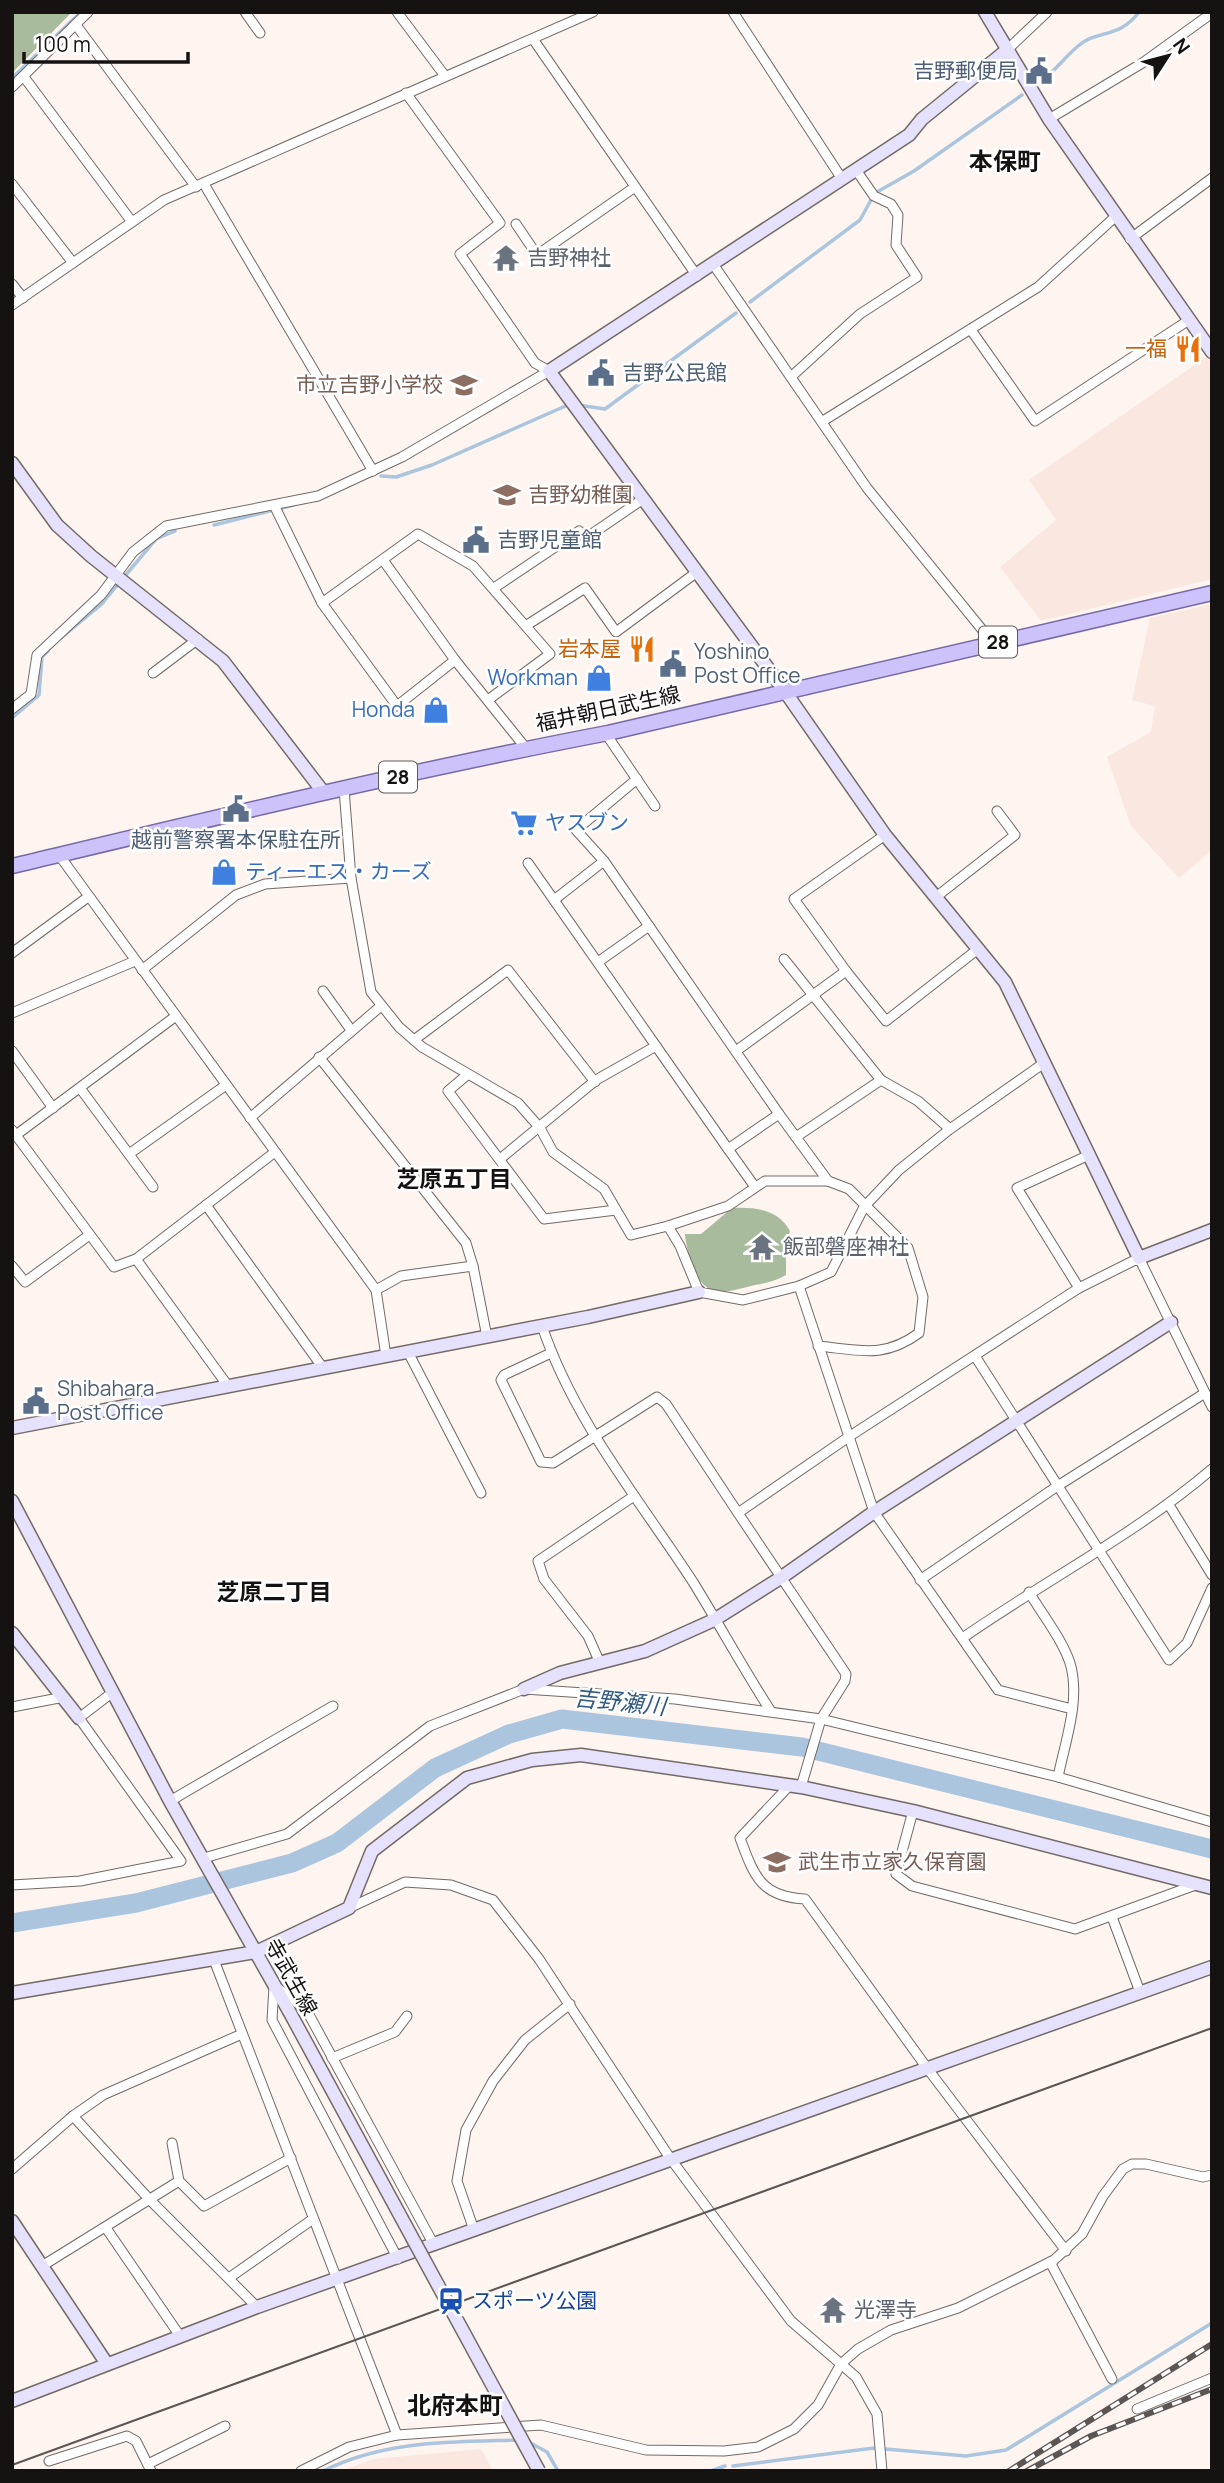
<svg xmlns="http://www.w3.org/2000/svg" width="1224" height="2483" viewBox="0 0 1224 2483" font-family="Manrope,'Noto Sans JP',sans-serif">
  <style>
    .built { fill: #fae7df }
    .forest { fill: #a8bb9d }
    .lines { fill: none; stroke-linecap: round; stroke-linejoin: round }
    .stream { stroke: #abc5df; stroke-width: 3.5 }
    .river { stroke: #abc5df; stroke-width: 19 }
    .street-casing { stroke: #736965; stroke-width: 11 }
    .secondary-casing { stroke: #736965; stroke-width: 15 }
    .primary-casing { stroke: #786aa6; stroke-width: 17 }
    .street { stroke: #fff; stroke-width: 9 }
    .secondary { stroke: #e6e1fc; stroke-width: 12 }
    .primary { stroke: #cdc2fa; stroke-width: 14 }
    .tram { stroke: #5b5553; stroke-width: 2 }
    .rail-casing { stroke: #5b5553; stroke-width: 6 }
    .rail { stroke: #fff; stroke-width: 3.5; stroke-dasharray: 10; stroke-linecap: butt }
    .secondary-bridge-casing { stroke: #736965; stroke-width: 15; stroke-linecap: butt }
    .secondary-bridge { stroke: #e6e1fc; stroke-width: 12 }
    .labels { text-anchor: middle; stroke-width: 5; stroke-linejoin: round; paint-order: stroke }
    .shield { fill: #fff; stroke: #5c5958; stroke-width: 2 }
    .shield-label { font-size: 19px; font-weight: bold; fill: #161211 }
    .service-label { font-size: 21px; fill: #4e5e75; stroke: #fff; text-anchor: start }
    .worship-label { font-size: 21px; fill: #5b616d; stroke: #fff; text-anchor: start }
    .food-label { font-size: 21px; fill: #c56008; stroke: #fff; text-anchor: end }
    .education-label { font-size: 21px; fill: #785e54; stroke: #fff; text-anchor: start }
    .shop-label { font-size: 21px; fill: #366cbe; stroke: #fff; text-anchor: end }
    .street-label { font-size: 21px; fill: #161211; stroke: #fff }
    .transit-label { font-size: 21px; fill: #164399; stroke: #fff; text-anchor: start }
    .neighbourhood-label { font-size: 23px; font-weight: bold; fill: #161211; stroke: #fff }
    .water-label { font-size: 23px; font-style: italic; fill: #335a7f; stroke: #fff }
    .quarter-label { font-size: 24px; font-weight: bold; fill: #161211; stroke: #fff }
  </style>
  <rect width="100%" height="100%" fill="#fef5f1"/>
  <g class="built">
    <path d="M1206,357l6,7v215l-171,42 -41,-54 56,-47 -27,-40z"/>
    <path d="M1212,604v246l-33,28 -48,-52 -24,-69 44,-25 4,-26 -23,-6 18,-82z"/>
    <path d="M481,2449l12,22h-152l33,-12z"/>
  </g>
  <g class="forest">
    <path d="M12,12h60l-60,61z"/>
    <path d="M732,1208c23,-1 46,1 58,23l-4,15v29c-11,6 -19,8 -31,10 -14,3 -28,9 -43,5 -17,-5 -26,-41 -27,-56h16z"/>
  </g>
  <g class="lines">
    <g class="stream">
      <path d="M12,78l69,-66"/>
      <path d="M1038,84c16,-12 26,-26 40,-38 20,-17 41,-7 61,-34"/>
      <path d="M877,192l37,-21 108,-76"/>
      <path d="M750,302l110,-82 11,-20"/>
      <path d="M578,405l27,4 131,-96"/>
      <path d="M381,476l15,1 36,-12 138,-61"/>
      <path d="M214,525l80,-20"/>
      <path d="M103,602l53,-63 19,-8"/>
      <path d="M61,638l42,-35"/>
      <path d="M12,718l27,-23 3,-38 6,-6"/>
      <path d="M527,2441l20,11 11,19"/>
      <path d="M885,2449l81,7 40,-6 206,-127"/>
      <path d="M733,2466l141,-18"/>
      <path d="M323,2471c62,-31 128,-29 196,-31"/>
      <path d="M711,2471l14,-5"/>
    </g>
    <path class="river" d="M12,1923l124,-20 156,-40 45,-20 98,-75 74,-34 53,-15 240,28 410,102"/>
    <defs>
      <g id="street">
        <path d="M245,12l15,21"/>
        <path d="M397,12l48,64"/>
        <path d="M733,12l109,167"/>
        <path d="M76,25l120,162"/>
        <path d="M533,39l164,237"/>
        <path d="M1007,50l40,-38"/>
        <path d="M24,77l108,145"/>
        <path d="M12,87l76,-75"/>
        <path d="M406,93l94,130 -40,31 75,109 14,8"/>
        <path d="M1049,119l95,-57 68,-49"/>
        <path d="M12,184l61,79"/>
        <path d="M204,184l169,287"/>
        <path d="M516,224l21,31 98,-68"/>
        <path d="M1130,239l82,-61"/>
        <path d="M713,264l154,224 126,155"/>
        <path d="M12,284l11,14"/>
        <path d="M12,305l152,-105 429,-188"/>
        <path d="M971,330l64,91 154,-101"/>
        <path d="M792,376l68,-62 57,-37 -21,-32 2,-30 -7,-11 -17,-8 -18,-26"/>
        <path d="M823,421l215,-134 77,-70"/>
        <path d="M274,505l48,98 75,103 58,-46"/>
        <path d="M383,560l72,100 70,87"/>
        <path d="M494,588l85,-57 7,7 57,-39"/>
        <path d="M322,603l96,-69 55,32 77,88 -62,46"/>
        <path d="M527,625l58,-37 31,44 81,-60"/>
        <path d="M153,673l45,-34"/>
        <path d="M12,709l19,-15 6,-39 64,-60 32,-43 33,-26 152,-30 84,-39 147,-86"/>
        <path d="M606,734l49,72"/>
        <path d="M344,789l7,89 20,114 28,35 23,20 96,56 22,25 13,24 51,37 27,46 37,-9 12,20 19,46 44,8 56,-14 32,-14 33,-65 35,-37 51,-41 94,-66"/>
        <path d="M59,855l317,435 10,66"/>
        <path d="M528,863l128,183"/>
        <path d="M936,897l79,-62 -18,-24"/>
        <path d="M554,900l50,-39"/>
        <path d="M12,953l76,-56"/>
        <path d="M784,959l97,121 37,21 32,28"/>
        <path d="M598,962l51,-36"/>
        <path d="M142,970l94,-75 29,-11 86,-6"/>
        <path d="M846,971l40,50 92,-72"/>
        <path d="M323,991l28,39"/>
        <path d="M12,1013l123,-52"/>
        <path d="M414,1040l94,-70 87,112"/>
        <path d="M12,1051l41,57"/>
        <path d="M736,1051l110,-80 -52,-72 91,-64"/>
        <path d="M319,1057l147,186 7,23"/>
        <path d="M467,1075l-19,16 96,128 72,-9"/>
        <path d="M80,1088l73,99"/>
        <path d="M779,1114l49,67 21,8 59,59 15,49 -4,36c-35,26 -60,17 -101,13"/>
        <path d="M250,1118l131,-112"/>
        <path d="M12,1130l102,137 22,-8 139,-107"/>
        <path d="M16,1135l160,-119"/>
        <path d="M796,1137l85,-57"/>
        <path d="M728,1149l27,38"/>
        <path d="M129,1154l97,-69"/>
        <path d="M500,1159l96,-79 60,-34 72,103 51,-35 -175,-253 -28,-31 61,-51"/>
        <path d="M206,1205l117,163"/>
        <path d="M668,1226l60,-20 37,-25h63"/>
        <path d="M136,1259l92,127"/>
        <path d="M12,1266l13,16 63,-46"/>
        <path d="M799,1286l75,226 124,178 74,19"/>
        <path d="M1079,1288l-62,-100 72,-33"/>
        <path d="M376,1290l25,-14 72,-10 14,71"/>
        <path d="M542,1326c32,95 97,173 151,256 26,42 50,86 77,128"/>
        <path d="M408,1352l73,141"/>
        <path d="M551,1353l-47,22 -3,5 40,82 12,1 104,-66 9,7 72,109"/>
        <path d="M975,1356l194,304 18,-17 25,-55"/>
        <path d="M1169,1505l43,70"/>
        <path d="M920,1580l136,-93 149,-94"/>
        <path d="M1029,1592c13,22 33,47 41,71 11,36 -5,79 -12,114"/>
        <path d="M964,1637c82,-57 172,-103 248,-168"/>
        <path d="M600,1663l-12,-27 -44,-57 -6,-18 96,-65"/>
        <path d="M12,1707l52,-10"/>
        <path d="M790,1785l-50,53c14,38 21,59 65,61l122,169 139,183"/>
        <path d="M801,1787l20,-68 24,-38 1,-7 -108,-161 112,-77 229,-148 60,-30 73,149"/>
        <path d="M170,1801l163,-95"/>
        <path d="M913,1811l-17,63 16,12 163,43 123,-45"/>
        <path d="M204,1858l83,-24 143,-108 94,-37 151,10 146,20 237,58 154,45"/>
        <path d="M12,1885l68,-4 101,-20 -102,-143 34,-26"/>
        <path d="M349,1908l56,-26 46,3 42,15 46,59 131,199 121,163 65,56 21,37 5,57"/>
        <path d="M1112,1917l28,75"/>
        <path d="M214,1960l183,475"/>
        <path d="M274,1987l-2,33 126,239"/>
        <path d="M279,1989l28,22 127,234"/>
        <path d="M332,2058l63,-26 12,-16"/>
        <path d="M73,2116l77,84 107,107"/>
        <path d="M172,2143l7,38 25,25 87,-48"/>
        <path d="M12,2169l61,-53 30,-21 139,-61"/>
        <path d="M106,2228l74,108"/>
        <path d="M474,2230l-17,-49 9,-51 27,-49 32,-41 45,-36"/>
        <path d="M1050,2262l62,117"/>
        <path d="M42,2266l137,-85"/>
        <path d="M229,2278l84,-59"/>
        <path d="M1137,2409l75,-31"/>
        <path d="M49,2461l78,-25 9,5 15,30"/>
        <path d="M148,2464l77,-38"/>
        <path d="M301,2471l48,-24 48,-12 144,-10 105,25 78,1 34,-4 36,-18 24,-24 23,-41 17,-15 33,-19 67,-22 96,-48 28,-26 21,-38 20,-27 9,-5h14l57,13 9,-2"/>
      </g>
      <g id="secondary">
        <path d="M985,12l64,107 163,233"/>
        <path d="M1007,50l-85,69 -13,16 -360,236 235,319 101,145 120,147 134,276 73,-28"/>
        <path d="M12,463l45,62 34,31 132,105 101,132"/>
        <path d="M12,1428l576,-111 111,-25"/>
        <path d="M12,1501l158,300 119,210"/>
        <path d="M12,1633l67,85"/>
        <path d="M524,1689l36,-16 85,-22 69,-31 68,-43 92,-65 297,-190"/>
        <path d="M12,1993l244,-41 93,-44 23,-57 95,-73 65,-18 49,-5 220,32 112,24 299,77"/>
        <path d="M12,2221l95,143"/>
        <path d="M12,2401l245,-94 955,-340"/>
      </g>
      <path id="primary" d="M12,866c198,-47 396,-95 596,-133l604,-140"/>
    </defs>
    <use href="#street" class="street-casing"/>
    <use href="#secondary" class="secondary-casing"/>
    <use href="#primary" class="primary-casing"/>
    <use href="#street" class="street"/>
    <use href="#secondary" class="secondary"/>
    <use href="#primary" class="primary"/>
    <path class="tram" d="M12,2465l1200,-437"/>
    <defs>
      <g id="rail">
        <path d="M1009,2471l203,-127"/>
        <path d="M1027,2471l64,-35 121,-47"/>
      </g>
    </defs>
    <use href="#rail" class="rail-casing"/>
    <use href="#rail" class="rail"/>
    <defs>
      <path id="secondary-bridge" d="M289,2011l250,460"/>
    </defs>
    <use href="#secondary-bridge" class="secondary-bridge-casing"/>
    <use href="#secondary-bridge" class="secondary-bridge"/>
  </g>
  <defs>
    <symbol id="civic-bare" viewBox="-9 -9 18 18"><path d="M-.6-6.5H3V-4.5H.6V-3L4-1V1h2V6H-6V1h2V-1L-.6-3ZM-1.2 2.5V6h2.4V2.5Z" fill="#5c6f8a" stroke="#fff" stroke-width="2.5" paint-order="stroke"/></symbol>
    <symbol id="temple-bare" viewBox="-9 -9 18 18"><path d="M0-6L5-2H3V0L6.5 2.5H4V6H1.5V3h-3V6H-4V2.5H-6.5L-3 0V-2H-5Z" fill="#6b7280" stroke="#fff" stroke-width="2.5" paint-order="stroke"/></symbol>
    <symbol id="restaurant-bare" viewBox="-9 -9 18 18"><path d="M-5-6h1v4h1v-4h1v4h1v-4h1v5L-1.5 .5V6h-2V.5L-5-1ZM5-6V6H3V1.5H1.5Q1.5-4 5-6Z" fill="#e8710a" stroke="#fff" stroke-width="2.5" paint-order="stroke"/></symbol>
    <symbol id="school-bare" viewBox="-9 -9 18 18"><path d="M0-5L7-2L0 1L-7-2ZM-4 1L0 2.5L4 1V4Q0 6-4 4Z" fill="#8d6e63" stroke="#fff" stroke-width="2.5" paint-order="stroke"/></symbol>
    <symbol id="shop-bare" viewBox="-9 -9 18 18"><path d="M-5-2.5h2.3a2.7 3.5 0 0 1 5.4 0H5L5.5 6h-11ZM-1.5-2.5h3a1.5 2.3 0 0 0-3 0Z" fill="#3f7fe0" stroke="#fff" stroke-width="2.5" paint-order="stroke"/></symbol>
    <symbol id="supermarket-bare" viewBox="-9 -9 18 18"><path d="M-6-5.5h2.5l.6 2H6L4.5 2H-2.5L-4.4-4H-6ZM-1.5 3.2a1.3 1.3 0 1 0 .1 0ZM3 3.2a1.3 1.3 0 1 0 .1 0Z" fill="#3f7fe0" stroke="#fff" stroke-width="2.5" paint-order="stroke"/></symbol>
    <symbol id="station-bare" viewBox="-9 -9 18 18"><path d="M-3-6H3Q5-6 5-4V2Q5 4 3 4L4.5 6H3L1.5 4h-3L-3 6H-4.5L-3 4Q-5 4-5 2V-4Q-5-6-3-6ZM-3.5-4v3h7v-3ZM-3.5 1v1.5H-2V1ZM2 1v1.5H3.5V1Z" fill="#1a4fb4" stroke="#fff" stroke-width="2.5" paint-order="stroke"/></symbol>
  </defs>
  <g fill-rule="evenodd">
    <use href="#civic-bare" x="1020" y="52" width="38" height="38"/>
    <use href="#temple-bare" x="487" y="239" width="38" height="38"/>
    <use href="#restaurant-bare" x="1169" y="330" width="38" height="38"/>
    <use href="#civic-bare" x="582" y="354" width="38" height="38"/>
    <use href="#school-bare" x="445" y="366" width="38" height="38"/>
    <use href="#school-bare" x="488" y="476" width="38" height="38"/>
    <use href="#civic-bare" x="457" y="521" width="38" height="38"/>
    <use href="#restaurant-bare" x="623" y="630" width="38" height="38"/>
    <use href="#civic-bare" x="654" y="645" width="38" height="38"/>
    <use href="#shop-bare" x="580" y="659" width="38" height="38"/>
    <use href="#shop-bare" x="417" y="691" width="38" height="38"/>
    <use href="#civic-bare" x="217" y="790" width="38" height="38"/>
    <use href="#supermarket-bare" x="505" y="804" width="38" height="38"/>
    <use href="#shop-bare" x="205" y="853" width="38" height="38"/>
    <use href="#temple-bare" x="743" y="1228" width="38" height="38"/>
    <use href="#civic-bare" x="17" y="1382" width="38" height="38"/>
    <use href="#school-bare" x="758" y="1843" width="38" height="38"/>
    <use href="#station-bare" x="432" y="2282" width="38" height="38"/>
    <use href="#temple-bare" x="814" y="2291" width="38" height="38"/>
  </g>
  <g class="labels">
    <g class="shield">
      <rect x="979" y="626.5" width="38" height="31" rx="5"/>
      <rect x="379" y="761.5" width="38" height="31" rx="5"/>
    </g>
    <g class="shield-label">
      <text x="998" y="649">28</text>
      <text x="398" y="784">28</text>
    </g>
    <g class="service-label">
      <text x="1018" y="78" text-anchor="end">吉野郵便局</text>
      <text x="622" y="380">吉野公民館</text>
      <text x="497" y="547">吉野児童館</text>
      <text x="694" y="659">Yoshino<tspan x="694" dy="24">Post Office</tspan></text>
      <text x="236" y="847" text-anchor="middle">越前警察署本保駐在所</text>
      <text x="57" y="1396">Shibahara<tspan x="57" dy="24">Post Office</tspan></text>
    </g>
    <g class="worship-label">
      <text x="527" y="265">吉野神社</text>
      <text x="783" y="1254">飯部磐座神社</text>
      <text x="854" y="2317">光澤寺</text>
    </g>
    <g class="food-label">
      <text x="1167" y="356">一福</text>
      <text x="621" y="656">岩本屋</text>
    </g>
    <g class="education-label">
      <text x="443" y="392" text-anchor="end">市立吉野小学校</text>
      <text x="528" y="502">吉野幼稚園</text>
      <text x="798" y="1869">武生市立家久保育園</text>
    </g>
    <g class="shop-label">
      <text x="578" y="685">Workman</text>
      <text x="415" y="717">Honda</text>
      <text x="545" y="830" text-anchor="start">ヤスブン</text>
      <text x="245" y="879" text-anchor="start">ティーエス・カーズ</text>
    </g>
    <g class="street-label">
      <text transform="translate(608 709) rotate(-12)" y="7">福井朝日武生線</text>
      <text transform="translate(291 1977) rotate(61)" y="7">寺武生線</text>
    </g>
    <g class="transit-label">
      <text x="472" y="2308">スポーツ公園</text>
    </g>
    <g class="neighbourhood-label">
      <text x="454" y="1187">芝原五丁目</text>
      <text x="274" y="1600">芝原二丁目</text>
    </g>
    <g class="water-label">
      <text transform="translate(620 1702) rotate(6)" y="8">吉野瀬川</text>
    </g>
    <g class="quarter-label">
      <text x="1005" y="170">本保町</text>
      <text x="455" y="2414">北府本町</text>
    </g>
  </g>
  <rect width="1224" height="2483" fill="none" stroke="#161211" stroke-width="28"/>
  <g transform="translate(1168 56) rotate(54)" stroke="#ffffff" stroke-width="5" paint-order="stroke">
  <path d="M0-5L12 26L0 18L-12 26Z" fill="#161211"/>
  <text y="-10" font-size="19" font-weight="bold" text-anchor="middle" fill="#161211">N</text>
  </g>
  <path d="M24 52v10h164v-10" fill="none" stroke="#161211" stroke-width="3.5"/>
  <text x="35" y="52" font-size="21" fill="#161211" stroke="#ffffff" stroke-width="5" paint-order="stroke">100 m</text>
</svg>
